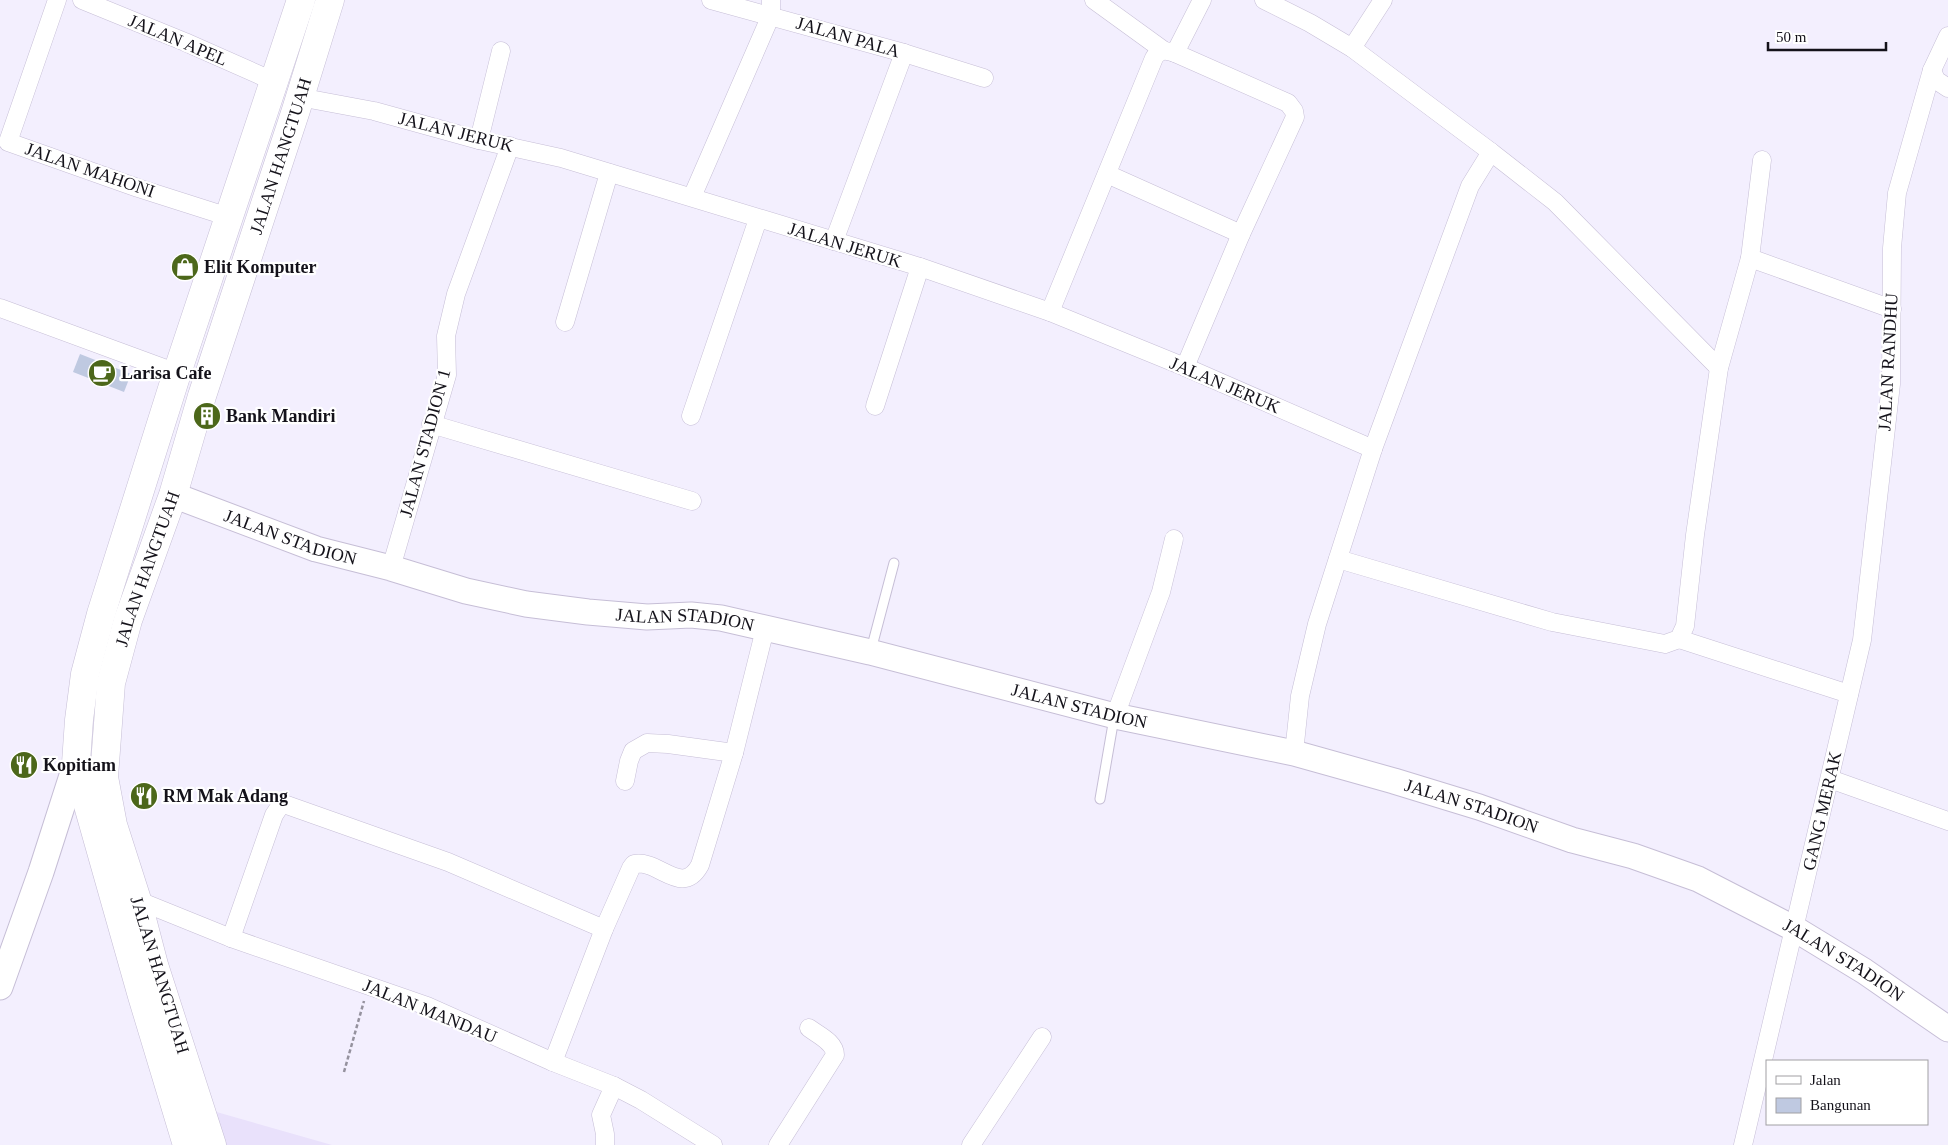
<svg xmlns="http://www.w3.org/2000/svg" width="1948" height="1145" viewBox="0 0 1948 1145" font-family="'Times New Roman',serif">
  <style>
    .built { fill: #e9e1fb }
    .building { fill: #bfc9e1 }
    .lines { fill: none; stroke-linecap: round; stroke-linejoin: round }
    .lane-casing { stroke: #c6bed6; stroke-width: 11 }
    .street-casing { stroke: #c6bed6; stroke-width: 19 }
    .secondary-casing { stroke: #c6bed6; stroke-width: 27 }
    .highway-casing { stroke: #c6bed6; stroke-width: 29 }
    .path { stroke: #95929e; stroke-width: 2.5; stroke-dasharray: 4 2.5; stroke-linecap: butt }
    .lane { stroke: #fff; stroke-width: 9 }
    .street { stroke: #fff; stroke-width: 18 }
    .secondary { stroke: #fff; stroke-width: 25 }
    .highway { stroke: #fff; stroke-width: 28 }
    .labels { text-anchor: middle; stroke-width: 4.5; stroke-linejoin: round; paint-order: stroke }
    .street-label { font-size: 18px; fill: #14121a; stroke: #fff }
    .poi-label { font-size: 18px; font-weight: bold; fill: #14121a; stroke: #fff; text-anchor: start }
  </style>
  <rect width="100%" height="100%" fill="#f3effe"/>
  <path class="built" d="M206,1109l126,36h-116z"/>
  <path class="building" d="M80,354l51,20 -7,18 -51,-20z"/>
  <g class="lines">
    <defs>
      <g id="lane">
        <path d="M871,650l23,-87"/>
        <path d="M1100,799l14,-81"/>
      </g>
      <g id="street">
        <path d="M57,0l-49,142 130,46 91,29"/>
        <path d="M82,0l103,42 88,39"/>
        <path d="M711,0l193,53 80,25"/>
        <path d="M1094,0l69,50"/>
        <path d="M1264,0l46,23 42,25 139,104"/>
        <path d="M1352,48l31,-48"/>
        <path d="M1175,53l27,-53"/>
        <path d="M1932,70l4,10 12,8"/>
        <path d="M299,97l75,14 105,29 82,18 359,109 130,45 135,55 188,82"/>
        <path d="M479,140l22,-89"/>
        <path d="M1107,174l134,60"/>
        <path d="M692,197l79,-182v-15"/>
        <path d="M834,241l70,-188"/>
        <path d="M1750,258l142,51"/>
        <path d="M0,308l177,65"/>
        <path d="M1050,312l104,-254c5,-9 12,-8 21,-5l113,50 6,8 1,6 -54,117 -56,133"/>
        <path d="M565,322l44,-149"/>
        <path d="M875,406l45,-139"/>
        <path d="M691,416l67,-197"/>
        <path d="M431,424l261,77"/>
        <path d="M1338,559l214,63 113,22 14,-5 6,-13 10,-91 24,-167 31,-110 12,-98"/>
        <path d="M391,568l56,-193 -1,-39 10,-42 54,-148"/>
        <path d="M1679,639l170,55"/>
        <path d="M1115,716l46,-124 13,-53"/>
        <path d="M1294,753l6,-57 17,-72 56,-175 97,-263 21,-34 64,50 164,166"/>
        <path d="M1830,779l118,42"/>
        <path d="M625,781l4,-20 4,-10 14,-8 21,1 66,9"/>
        <path d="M137,900l94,38 196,68 126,56 61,24 27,14 72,45"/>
        <path d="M231,938l43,-123 6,-9 4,-2 164,58 156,67"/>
        <path d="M553,1062l51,-133 27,-61 3,-4c25,-5 48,34 66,1l34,-112 31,-124"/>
        <path d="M605,1145v-11l-4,-19 13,-29"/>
        <path d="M778,1145l57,-90c0,-13 -17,-20 -26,-27"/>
        <path d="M971,1145l71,-108"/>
        <path d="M1743,1145l119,-505 29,-256 1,-136 5,-55 35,-123 16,-34"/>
      </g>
      <g id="secondary">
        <path id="s1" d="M173,495l143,54 75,19 75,23 60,13 62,8 59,5 44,-2 30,3 149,34 245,64 179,37 100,28 85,26 93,33 61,16 65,23 97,50 69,42 84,58"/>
        <path d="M0,987l41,-115 35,-109"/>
      </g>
      <g id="highway">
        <path d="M187,1145l-45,-149 -66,-233 3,-43 6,-46 16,-60 76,-241 124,-373"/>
        <path id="s2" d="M212,1145l-58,-180 -17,-65 -24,-75 -9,-48 7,-94 17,-63 45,-125 29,-99 94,-286 34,-110"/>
      </g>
    </defs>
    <use href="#lane" class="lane-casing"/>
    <use href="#street" class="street-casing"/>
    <use href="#secondary" class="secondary-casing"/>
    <use href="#highway" class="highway-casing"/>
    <path class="path" d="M344,1072l20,-71"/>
    <use href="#lane" class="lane"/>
    <use href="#street" class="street"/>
    <use href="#secondary" class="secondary"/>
    <use href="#highway" class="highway"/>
  </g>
  <defs>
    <symbol id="shop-disc" viewBox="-11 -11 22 22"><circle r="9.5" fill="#4c671a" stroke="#fff"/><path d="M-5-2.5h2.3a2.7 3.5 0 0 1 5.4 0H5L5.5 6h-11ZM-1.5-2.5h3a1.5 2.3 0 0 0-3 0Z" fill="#fff"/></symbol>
    <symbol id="cafe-disc" viewBox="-11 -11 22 22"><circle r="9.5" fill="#4c671a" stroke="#fff"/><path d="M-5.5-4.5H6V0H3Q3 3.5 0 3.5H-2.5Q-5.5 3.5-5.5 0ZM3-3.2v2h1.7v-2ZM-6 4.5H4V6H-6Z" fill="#fff"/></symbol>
    <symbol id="building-disc" viewBox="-11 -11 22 22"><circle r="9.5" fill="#4c671a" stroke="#fff"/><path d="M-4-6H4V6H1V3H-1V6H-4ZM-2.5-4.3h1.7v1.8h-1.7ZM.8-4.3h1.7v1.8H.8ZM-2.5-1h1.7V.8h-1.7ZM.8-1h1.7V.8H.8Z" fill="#fff"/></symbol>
    <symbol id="restaurant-disc" viewBox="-11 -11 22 22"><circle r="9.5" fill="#4c671a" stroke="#fff"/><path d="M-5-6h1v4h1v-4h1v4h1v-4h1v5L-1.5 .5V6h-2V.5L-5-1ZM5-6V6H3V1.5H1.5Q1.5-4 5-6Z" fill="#fff"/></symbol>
  </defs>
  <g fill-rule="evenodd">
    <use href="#shop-disc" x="169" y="251" width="32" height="32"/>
    <use href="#cafe-disc" x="86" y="357" width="32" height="32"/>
    <use href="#building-disc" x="191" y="400" width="32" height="32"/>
    <use href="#restaurant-disc" x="8" y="749" width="32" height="32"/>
    <use href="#restaurant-disc" x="128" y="780" width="32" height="32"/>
  </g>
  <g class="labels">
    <g class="street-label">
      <text transform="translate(848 37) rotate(16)" y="6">JALAN PALA</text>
      <text transform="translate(178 40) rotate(23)" y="6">JALAN APEL</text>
      <text transform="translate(456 132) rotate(14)" y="6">JALAN JERUK</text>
      <text dy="6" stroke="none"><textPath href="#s2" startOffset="1032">JALAN HANGTUAH</textPath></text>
      <text transform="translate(90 170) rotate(19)" y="6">JALAN MAHONI</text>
      <text transform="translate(845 245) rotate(17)" y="6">JALAN JERUK</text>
      <text transform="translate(1888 362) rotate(-87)" y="6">JALAN RANDHU</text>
      <text transform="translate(1225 385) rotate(23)" y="6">JALAN JERUK</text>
      <text transform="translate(425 443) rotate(-75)" y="6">JALAN STADION 1</text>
      <text dy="6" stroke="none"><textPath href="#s1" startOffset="125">JALAN STADION</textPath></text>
      <text dy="6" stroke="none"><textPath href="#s2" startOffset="598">JALAN HANGTUAH</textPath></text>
      <text dy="6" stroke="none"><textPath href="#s1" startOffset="530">JALAN STADION</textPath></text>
      <text dy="6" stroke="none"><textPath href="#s1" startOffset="935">JALAN STADION</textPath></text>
      <text dy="6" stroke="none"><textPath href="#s1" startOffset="1340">JALAN STADION</textPath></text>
      <text transform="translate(1822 811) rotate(-77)" y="6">GANG MERAK</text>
      <text dy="6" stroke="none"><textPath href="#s1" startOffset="1745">JALAN STADION</textPath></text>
      <text transform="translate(160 975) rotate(73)" y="6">JALAN HANGTUAH</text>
      <text transform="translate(430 1011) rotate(22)" y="6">JALAN MANDAU</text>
    </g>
    <g class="poi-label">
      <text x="204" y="273">Elit Komputer</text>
      <text x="121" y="379">Larisa Cafe</text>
      <text x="226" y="422">Bank Mandiri</text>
      <text x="43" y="771">Kopitiam</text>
      <text x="163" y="802">RM Mak Adang</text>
    </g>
  </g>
  <rect x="1766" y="1060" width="162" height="65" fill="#ffffff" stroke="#a1a0a3"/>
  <rect x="1776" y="1076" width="25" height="8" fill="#ffffff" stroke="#a1a0a3"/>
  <text x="1810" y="1085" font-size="15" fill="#14121a">Jalan</text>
  <rect x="1776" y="1098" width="25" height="15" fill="#bfc9e1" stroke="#a1a0a3"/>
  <text x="1810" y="1110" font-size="15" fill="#14121a">Bangunan</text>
  <path d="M1768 42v8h118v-8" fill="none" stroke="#14121a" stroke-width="2.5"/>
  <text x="1776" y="42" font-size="15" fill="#14121a" stroke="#ffffff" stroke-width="4" paint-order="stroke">50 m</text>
</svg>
